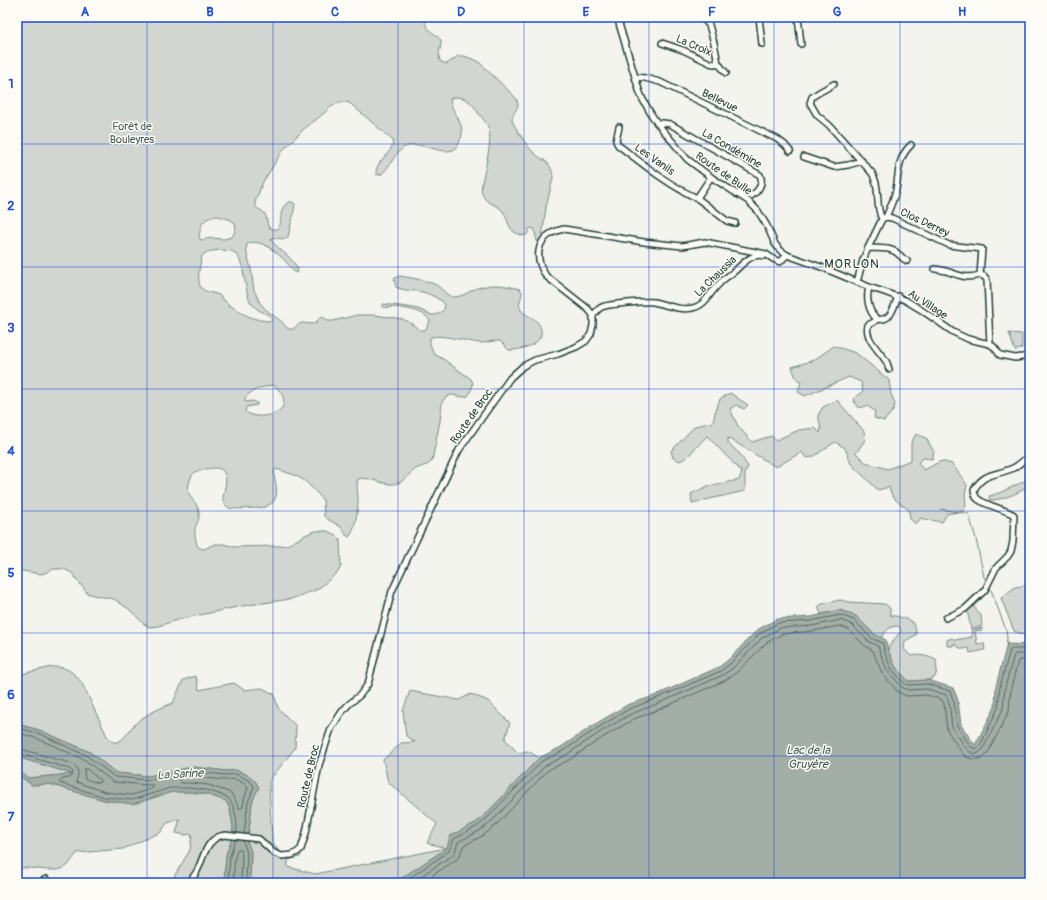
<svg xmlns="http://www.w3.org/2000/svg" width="1047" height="900" viewBox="0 0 1047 900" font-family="Pangolin,sans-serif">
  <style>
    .green { fill: #d1d6d1; stroke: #788a82; fill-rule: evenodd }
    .water { fill: #a3aea7; stroke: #6e8179 }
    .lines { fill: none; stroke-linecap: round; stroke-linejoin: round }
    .shore { stroke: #546a62; stroke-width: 1 }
    .stream { stroke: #6e8179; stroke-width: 1 }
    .minor-casing { stroke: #1f3d34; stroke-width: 8 }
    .minor { stroke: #fdfcf7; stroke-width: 5 }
    .grid { fill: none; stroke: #1d4ed8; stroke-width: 1; stroke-opacity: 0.55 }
    .labels { text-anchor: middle; stroke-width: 3; stroke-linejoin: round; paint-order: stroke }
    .street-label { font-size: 11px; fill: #1f3d34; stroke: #fdfcf7 }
    .park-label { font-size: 11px; fill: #435c53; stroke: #fdfcf7 }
    .water-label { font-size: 12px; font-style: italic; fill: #475f56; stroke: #fdfcf7 }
    .quarter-label { font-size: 13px; letter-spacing: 1px; fill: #1f3d34; stroke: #fdfcf7 }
    .neatline { fill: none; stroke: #1d4ed8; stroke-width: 1.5 }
    .grid-label { font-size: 13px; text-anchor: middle; font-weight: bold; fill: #1d4ed8 }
  </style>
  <rect width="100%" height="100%" fill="#f4f4ef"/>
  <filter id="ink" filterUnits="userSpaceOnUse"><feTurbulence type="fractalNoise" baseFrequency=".025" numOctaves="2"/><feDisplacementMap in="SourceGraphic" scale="8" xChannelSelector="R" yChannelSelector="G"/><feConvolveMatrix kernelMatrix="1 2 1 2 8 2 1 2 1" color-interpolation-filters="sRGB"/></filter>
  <g filter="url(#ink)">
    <g class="green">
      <path d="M17,17h410c-6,11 8,16 14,23 1,8 -5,15 0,22l6,2 11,-8h6l6,2 8,3 35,34 4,5 1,6c-2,4 -6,9 -6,14 1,5 17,29 21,32 11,10 19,9 20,26l-7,29 -4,31 -3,5 -2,-2 -3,-12 -1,-1 -4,1c-1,5 -2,8 -8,6 -15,-4 -11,-15 -19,-25 -6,-6 -15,-6 -19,-14 -3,-6 -1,-13 0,-18 3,-13 9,-37 6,-49 -2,-6 -6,-10 -10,-15 -3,-5 -7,-11 -12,-14 -5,-3 -13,-4 -17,-1 1,12 13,22 12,35 0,3 -2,6 -3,9 -1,3 -3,5 -6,7 -12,5 -32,-9 -46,-4 -13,5 -16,22 -27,29l-4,-1c-1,-14 17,-19 17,-33l-3,-3 -39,-34 -5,-2h-6l-9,5 -14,12 -12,9 -22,22 -20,32 -8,20c0,9 6,6 10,12 2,3 2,9 3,13l4,2h5c0,0 1,-1 2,-2 4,-7 -1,-15 7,-23 4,-3 6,-3 9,0l-2,12 -5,21c-6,4 -11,0 -16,1l-1,2c8,11 24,18 27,31l-1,2 -3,-1c-9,-13 -31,-36 -47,-28l-1,6 5,19 3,21 6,13 5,6 17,13 6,7h5c3,-2 5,-5 9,-6 4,0 10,2 13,0 4,-3 3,-5 8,-6l5,4h5l24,-6h18l27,4 7,3 11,8h4l2,-1 4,-8c-5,-11 -27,-13 -38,-14 -4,0 -6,1 -10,0v-2l2,-1c11,2 23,2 34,5 4,1 9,5 14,6 6,0 17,-6 11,-13 -2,-2 -6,-3 -8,-5 -6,-3 -11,-5 -18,-6 -7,-1 -13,0 -21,-4l-2,-8 3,-2 3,-1c10,2 28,4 36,9 6,3 11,12 18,12 8,0 16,-6 23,-9 18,-5 26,-3 43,1l2,3c0,6 -5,12 -1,18 3,5 13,7 17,13 13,19 -16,28 -29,27 -3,-2 -6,-7 -9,-9 -6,-1 -14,2 -19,2 -15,-1 -37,-9 -50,-6l-1,1v6l4,10 9,5 28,20c4,6 0,11 -3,17l-6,1 -9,-2h-3l-5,3 -3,4 -2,19 -8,40c-4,5 -11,5 -16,8 -7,4 -11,12 -18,14 -11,5 -30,-8 -40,-4 -2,7 0,14 0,22 0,8 -3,31 -9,36l-3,-2 -4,-7 -4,-3 -11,-6 -3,-3 -1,-16 -5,-6 -13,-13 -8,-5 -20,-7 -2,1c-3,8 5,20 0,29 -2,4 -6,6 -10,8 -4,1 -32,3 -36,1 -2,-1 -5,-4 -6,-7 -1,-9 7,-21 0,-30 -3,-4 -12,-3 -17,-2 -8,1 -13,2 -16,11 -6,19 7,18 9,33 1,5 -2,10 -4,15 -1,5 1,12 2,18l3,2 4,1 11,-5h8l12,3 43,-1 9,-1 6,-3 12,-7 10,-4h12l9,4 4,4 1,28 -4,6 -19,16 -27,10 -49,7 -61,13 -23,7 -9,1 -6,-4 -14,-14 -15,-10 -21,-4 -6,-2 -15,-20 -8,-4h-11l-8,4 -5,1 -23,-4zM217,216c13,3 25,5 15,21l-8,2 -12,-1 -11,2 -2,-3c2,-14 4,-19 18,-21zM223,250c4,1 9,0 12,3 10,8 9,37 15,48 5,10 14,10 22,17v2l-2,1c-16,0 -30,-8 -42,-17 -3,-3 -6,-6 -9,-9 -6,-3 -16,-2 -19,-9 -3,-6 0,-23 2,-30 5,-6 13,-5 21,-6zM272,385c5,1 6,4 9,8 14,22 -27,29 -36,18l1,-4 11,-2v-2l-4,-2 -8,1 -1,-1c2,-10 20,-14 28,-16z"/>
      <path d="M1009,333l13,1v14l-7,3z"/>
      <path d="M834,346l22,7 33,27 2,14 4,10 -2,7 -9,10 -10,-3 1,-7 -8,-5 -9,2 -5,-9 10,-7 -2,-10 -12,-5 -44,19 -7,-4 3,-10 -5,-4 -4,-11 22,-7z"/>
      <path d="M730,393l18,12 -4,4 -8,-4 -6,4 8,17 14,16 19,-6 5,4 23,-10 16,-2 5,5 1,-5 -3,-13 5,-8 14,-7 27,31 1,9 -9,13 9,9 23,7 23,-9v-17l5,-9 10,4 8,14 -2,7 -9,-1 -5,5 6,7 17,-9 11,3 15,21 -2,10 1,10 -2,6 -17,3 -5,8 -17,-3 -4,-1 -5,6 -6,-5 -1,-9c-9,-7 -18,-11 -20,-23l-11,3 -27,-26 -6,-16 -10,-6 -22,15 -7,1 -4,-6 -26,15 -48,-29v5l12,11 8,13 -3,5v19l-53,12 -1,-9 17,-8 31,-6 3,-8 -35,-36 -20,21 -7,4 -7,-3 -2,-7 24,-25 18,-4 2,-9 5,-14z"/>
      <path d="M1030,479v5c-3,2 -5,4 -8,6 -7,5 -25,11 -32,10l-1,-4c14,-3 27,-12 41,-17z"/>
      <path d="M1030,585v52l-16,-6 -13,-33 14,-11z"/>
      <path d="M840,600l9,2 36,2 5,4v7c13,3 27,3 26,20l-11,6 -1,8 7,7c10,-2 16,0 25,4l1,11 -2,6 -7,3 -20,1 -13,-15 -7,-16 2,-5 11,-14 -2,-5c-10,0 -12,4 -18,12l-7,-4 -18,-18 -16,-6 -19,4 -3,-7 4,-3z"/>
      <path d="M973,606l8,9 1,11 -11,3 -4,-19z"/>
      <path d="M982,628v2l-7,1 2,13 7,-1 1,7 -15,3 -1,-5 -6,1 -7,-3 -1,-2h-2v2h-6v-6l5,-2 3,2 17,-3 -1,-7z"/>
      <path d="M52,667c6,0 12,0 18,4 13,8 18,26 25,40 4,8 8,17 12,25 3,4 5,7 10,6 7,-2 11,-10 15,-15 11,-12 26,-18 41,-24l10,-23 13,-4 3,14 35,-7 10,7 18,-2 12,6 4,14 18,18 -1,22 -26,33 3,60 9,13 15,1 10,-11 -6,13 -12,3v7l27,7 131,-26 -19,-5 10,-19 -49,-42 -5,-22 18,-17 14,-1 -9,-6 -3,-25 7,-20 49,9 12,-6 17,7 22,22 -5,16 13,14 10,-2 11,7 -53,56 -9,8 -26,14 -4,12 -50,33 -1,2h-146l1,-31 -4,-11 2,-11 3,-27 3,-8 3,-7 -22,-18 -9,1 -33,-4 -12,2 -11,3 -23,4 -32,-3 -26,-21 -51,-22 -22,-6v-49z"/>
      <path d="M17,757l56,17 -45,4 -11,-9z"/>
      <path d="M17,774l15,11 17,-1 55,16 29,4 39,-12h17l17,2 20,7 4,8 3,18v8l-7,20 -2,28h-54l20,-33 2,-16 -7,1 -9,-2 4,-14 -13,4 -6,9 -38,17 -46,4c-3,4 -6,9 -10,13 -10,9 -36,0 -50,2z"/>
    </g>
    <g class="water">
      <path d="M840,610l16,6 18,18 12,6 2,10 7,16 13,15 20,-1 25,8 5,12 3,25 14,20 20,-38 1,-21 11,-42 23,1v238h-634l1,-2 50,-33 3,-12 27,-14 9,-8 53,-56 22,-11 36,-24 30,-18 27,-9 65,-29 9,-7 29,-30 20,-11 34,-2z"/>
      <path d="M17,724l22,6 51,22 26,21 32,3 23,-4 11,-3 12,-2 33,4 9,-1 14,6 6,6 3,6 -4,7 -3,8 -3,27 -2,11 4,11 -1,31h-26l2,-28 7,-20v-8l-3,-18 -4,-8 -20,-7 -17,-2h-17l-39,12 -29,-4 -55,-16 -17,1 -15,-11v-5l11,9 44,-4 -55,-17z"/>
    </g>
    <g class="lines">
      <g class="shore">
        <path d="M17,728l21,5 49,23 28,21 34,3 45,-8 33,3 9,-1 12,6 5,4 1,3 -6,15 -4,32"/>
        <path d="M17,733l19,5 49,22 28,22 34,3h6l1,2 -1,1 -21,7 -27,-3 -29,-10v-1c3,-7 3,-12 -3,-17l-52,-15 -4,-1"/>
        <path d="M17,753l53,16 3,3 -1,4 -3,2 -8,1 -1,2v2l44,14 28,3 38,-12h19l18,2 20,7c9,9 10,24 10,36"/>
        <path d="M85,769h2l13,11v2l-2,1 -13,-4 -1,-8z"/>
        <path d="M194,777l32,3 9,-1 10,5 3,4 -4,12 -1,7 -2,1h-2l-6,-12 -4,-4 -21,-7 -18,-2h-9l-2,-2 1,-2z"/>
        <path d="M243,841l4,12 -1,30"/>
        <path d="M228,883l2,-27 5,-16"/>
        <path d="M233,883l2,-26 2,-7 2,-1 2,1 1,4 -1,29"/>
        <path d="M402,883l47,-32 5,-12 25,-14 9,-8 54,-56 21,-10 36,-24 30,-18 26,-10 66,-28 10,-8 28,-29 19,-11 33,-2 29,-6 14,5 17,18 12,5 1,8 7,17 14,16 4,1 19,-1 22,7 4,11 3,24 14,21c3,2 6,2 9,-1l18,-38 2,-22 10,-36 2,-1h18"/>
        <path d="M411,883l42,-28 2,-3 3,-10 23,-12 11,-9 53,-55 21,-11 36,-24 29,-17 26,-10 66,-29 11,-8 28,-29 18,-10 32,-2 28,-6 11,4 17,17 10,5 2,7 7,17 16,18 6,2 18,-1 19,6c5,10 4,20 6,31 1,5 5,9 8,13 6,9 13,22 23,10l20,-40 2,-22 9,-32 1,-1h15"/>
        <path d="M421,883l36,-24 3,-4 3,-9 21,-11 12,-10 52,-55 21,-10 36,-24 29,-17 26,-10 66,-29 12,-9 28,-28 16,-9 31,-3 26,-5 9,3 16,16 9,6 9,22 16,19 9,4 20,-1 15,5 2,4 3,26 15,23 4,4 6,2h6l4,-1 7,-7 20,-40 2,-23 7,-27 2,-1h10"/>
      </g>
      <g class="stream">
        <path d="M940,509l29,5"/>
        <path d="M970,518l6,21 8,38 2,3"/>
        <path d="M990,587l16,43 1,8 -1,10"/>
      </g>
      <defs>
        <g id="minor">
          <path d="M617,17l22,73 3,8 9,16 6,9 30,36 24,18 37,24 10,10 9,15 8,18 5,6 7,5 34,12 48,20 18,6 18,7 15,9 33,23 15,7 22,5 4,3 6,8 15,3 15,-2"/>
          <path d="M759,17l3,27"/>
          <path d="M798,17l3,27"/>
          <path d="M662,43l21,7 27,13 4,1 4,-1 -4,-20 -5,-18 -8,-8"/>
          <path d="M718,63l8,10"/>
          <path d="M635,77l10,1 15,4 117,57 8,6 5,6"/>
          <path d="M834,84l-16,9 -6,4 -2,6 7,12 12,10 43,48c2,3 3,7 4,10 3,12 0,25 6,36l-14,29 -5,12 -6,22"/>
          <path d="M657,123h6l7,1 90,51c4,8 -2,17 -9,21l-8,-3 -6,1"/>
          <path d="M619,127l-3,14 2,4c25,19 50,40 79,53l14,-21"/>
          <path d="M804,157l30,10 14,-2 14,-4"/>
          <path d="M697,198l30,23 8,2"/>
          <path d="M886,217c4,-9 8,-18 10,-27 3,-17 1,-32 15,-45"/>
          <path d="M882,219l4,-2 6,1 57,27 33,4 -2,26 4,1 3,4 3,64"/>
          <path d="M868,248c8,1 18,-1 26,3 5,2 7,7 13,10"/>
          <path d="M935,269c17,1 26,12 45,6"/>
          <path d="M869,287c-3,11 -1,24 8,32 14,3 17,-12 21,-23"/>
          <path d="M593,315c3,-3 6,-7 9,-8 6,-3 45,-6 52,-5 13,3 28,10 42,5 10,-3 15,-16 23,-23 3,-4 8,-7 12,-10 10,-7 19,-22 33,-18"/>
          <path d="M877,319l-3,3 -6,3c-4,14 13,27 19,38 1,2 1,4 2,6"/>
          <path d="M946,618l19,-9 20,-19 11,-22 12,-12 3,-5 2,-10 1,-26c-9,-6 -34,-11 -38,-18 -1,-2 -2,-5 -2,-7 10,-19 25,-14 41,-23 5,-3 10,-8 15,-12"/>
          <path d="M39,883l7,-4"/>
          <path d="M189,883c3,-5 7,-9 9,-14 6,-13 9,-32 27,-34l34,4 15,14 8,3 10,-1 4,-2 5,-4 5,-16 13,-68 12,-36 10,-16 7,-8 12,-10 8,-11 24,-93 67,-141 51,-72 13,-12 12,-6 23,-6 18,-7 10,-6 5,-7 2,-9v-10l-5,-6 -42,-33c-14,-21 -8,-42 18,-47l80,13 38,4 23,-4 61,12 7,5 7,3 7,-7"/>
        </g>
      </defs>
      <use href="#minor" class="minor-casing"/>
      <use href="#minor" class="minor"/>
    </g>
  </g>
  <path class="grid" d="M147,17v866M273,17v866M398,17v866M524,17v866M649,17v866M774,17v866M900,17v866M17,144h1013M17,267h1013M17,389h1013M17,511h1013M17,633h1013M17,756h1013"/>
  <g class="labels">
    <g class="street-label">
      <text transform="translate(694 45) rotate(23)" y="4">La Croix</text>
      <text transform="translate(720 100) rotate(26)" y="4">Bellevue</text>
      <text transform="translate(732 148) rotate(30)" y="4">La Condémine</text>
      <text transform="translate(655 159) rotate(35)" y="4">Les Vanils</text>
      <text transform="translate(724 173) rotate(35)" y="4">Route de Bulle</text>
      <text transform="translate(925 222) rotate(25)" y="4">Clos Derrey</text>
      <text transform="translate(715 276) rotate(-44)" y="4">La Chaussia</text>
      <text transform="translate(928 304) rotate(33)" y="4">Au Village</text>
      <text transform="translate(471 416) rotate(-55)" y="4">Route de Broc</text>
      <text transform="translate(308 776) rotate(-77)" y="4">Route de Broc</text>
    </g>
    <g class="park-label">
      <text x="132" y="130">Forêt de<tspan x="132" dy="13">Bouleyres</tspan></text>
    </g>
    <g class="water-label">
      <text x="808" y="754">Lac de la<tspan x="808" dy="14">Gruyère</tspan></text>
      <text transform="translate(180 774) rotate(-3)" y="4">La Sarine</text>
    </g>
    <g class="quarter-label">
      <text x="852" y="268">MORLON</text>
    </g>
  </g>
  <rect width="1047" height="900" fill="none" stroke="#fdfcf7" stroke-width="44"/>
  <rect x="22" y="22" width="1003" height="856" class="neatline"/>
  <g class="grid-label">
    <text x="85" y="16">A</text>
    <text x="210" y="16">B</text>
    <text x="335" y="16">C</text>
    <text x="461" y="16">D</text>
    <text x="586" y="16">E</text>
    <text x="712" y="16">F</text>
    <text x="837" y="16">G</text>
    <text x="962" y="16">H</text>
    <text x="11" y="88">1</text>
    <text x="11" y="210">2</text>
    <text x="11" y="332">3</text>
    <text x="11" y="455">4</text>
    <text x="11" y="577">5</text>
    <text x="11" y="699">6</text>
    <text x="11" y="821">7</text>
  </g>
</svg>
